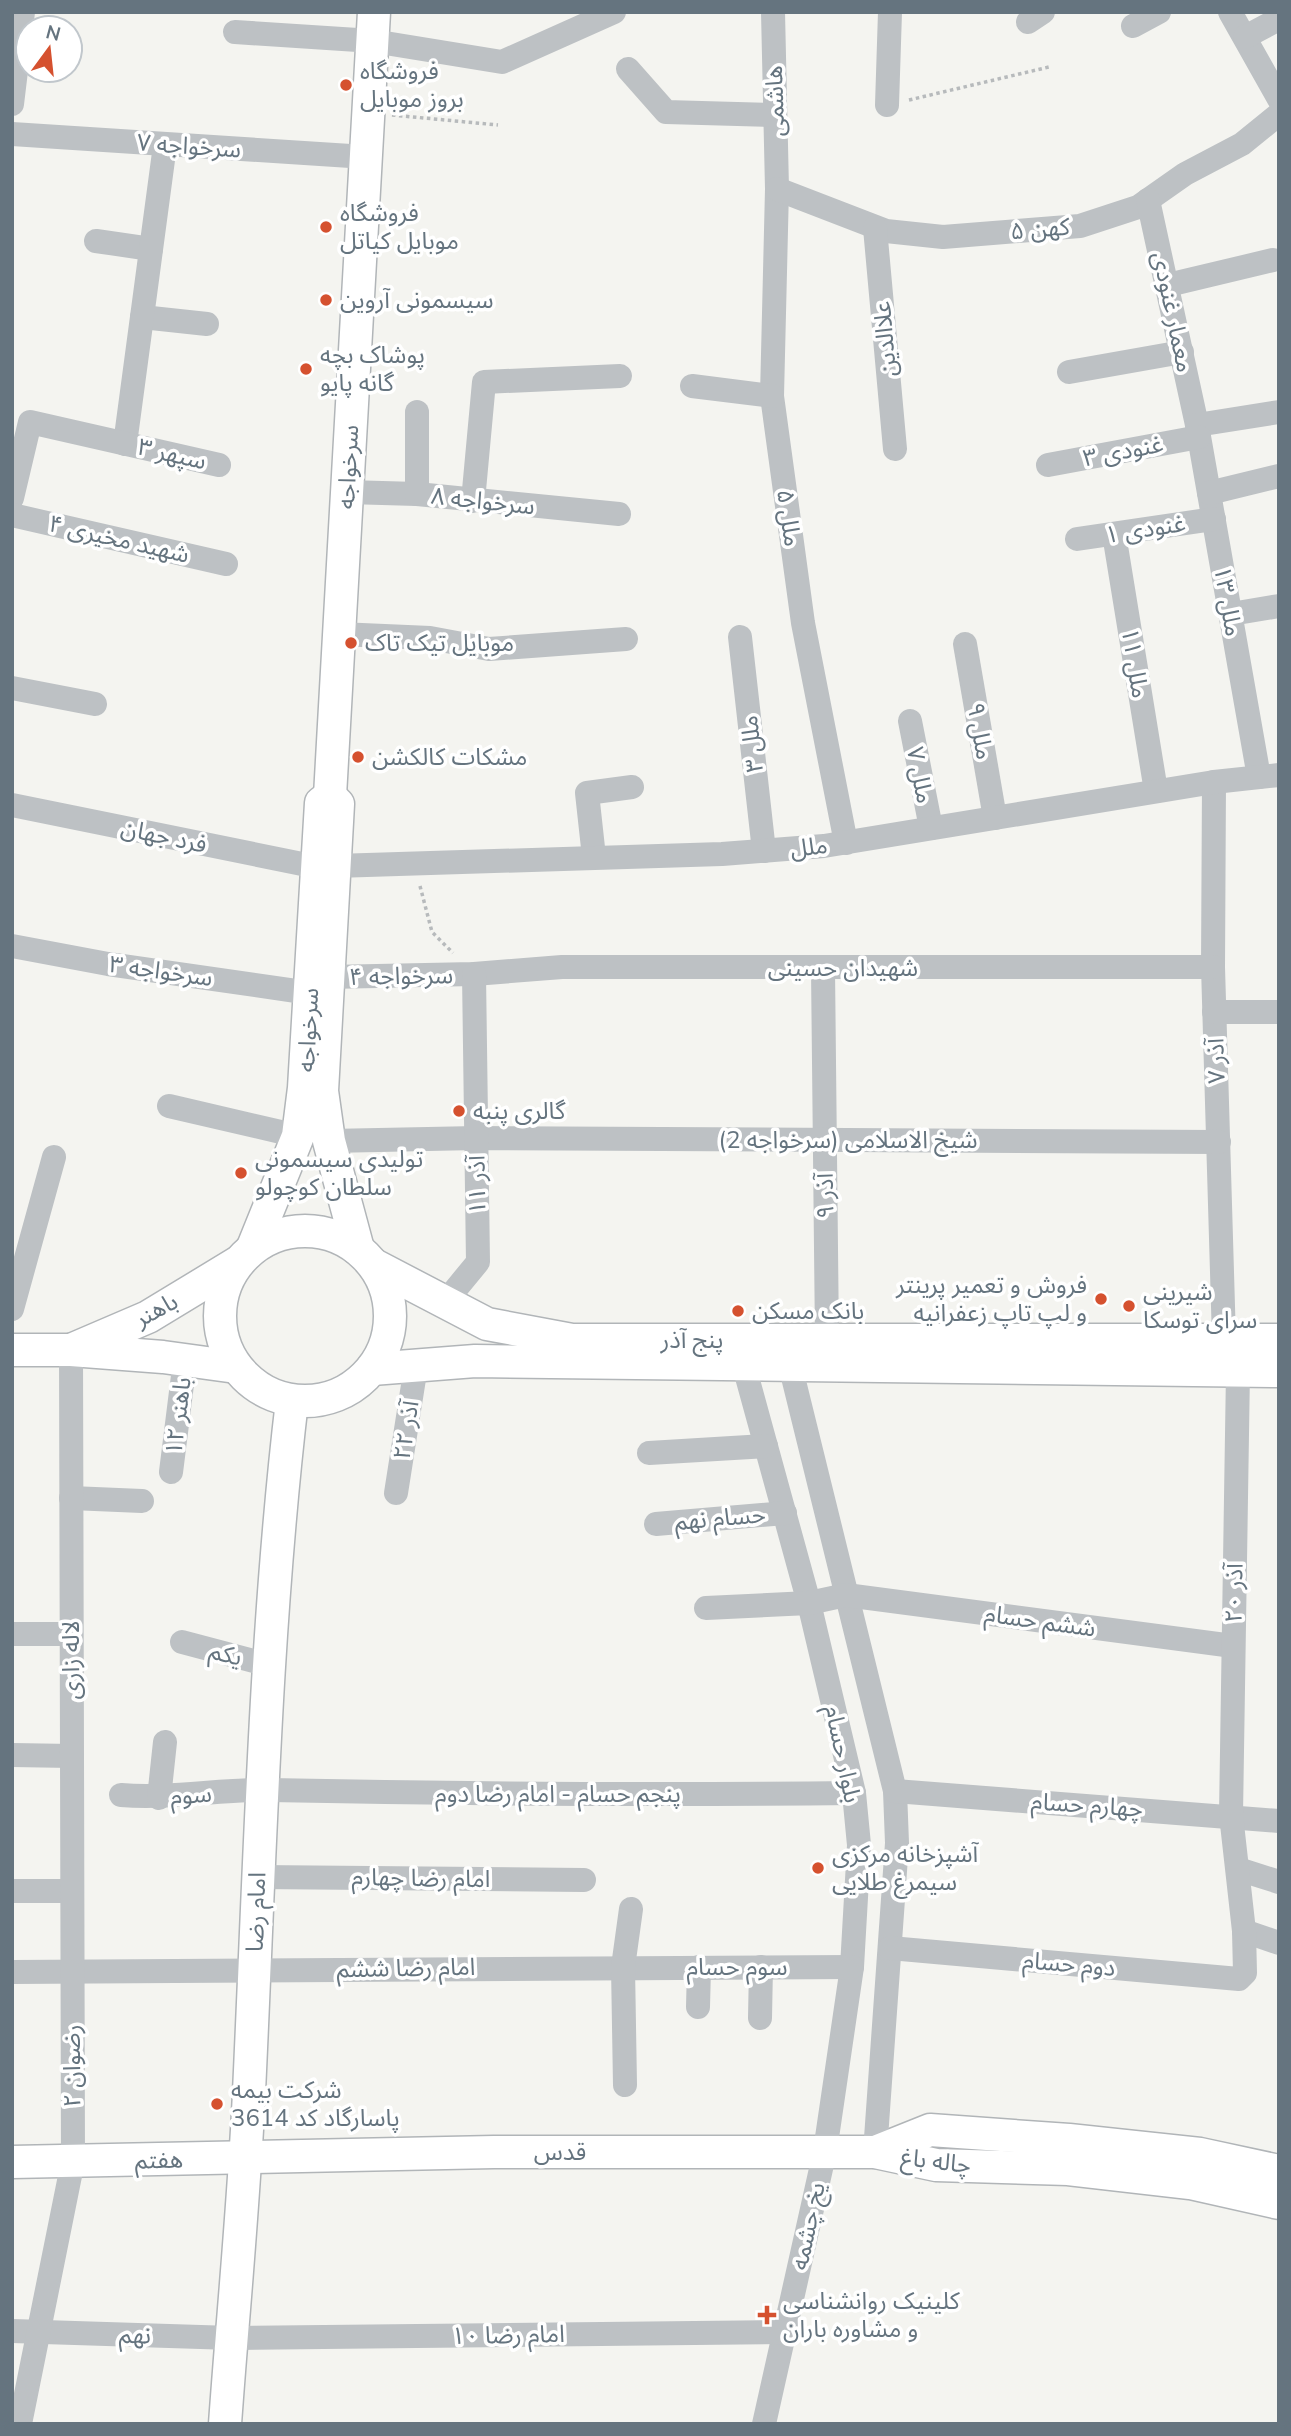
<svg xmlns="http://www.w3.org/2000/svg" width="1291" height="2436" viewBox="0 0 1291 2436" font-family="'Nunito Sans','Noto Sans Arabic',sans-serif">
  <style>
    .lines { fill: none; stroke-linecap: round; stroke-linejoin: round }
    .major-casing { stroke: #b1b5b8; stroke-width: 35 }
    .path { stroke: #b7babc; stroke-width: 3.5; stroke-dasharray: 3.5 3.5; stroke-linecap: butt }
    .minor { stroke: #bdc1c4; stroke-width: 24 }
    .major { stroke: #fff; stroke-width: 32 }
    .poi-dot { fill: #d5512f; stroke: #fff; stroke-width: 2.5 }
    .labels { text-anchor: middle; stroke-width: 7; stroke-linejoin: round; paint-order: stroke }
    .poi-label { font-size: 24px; fill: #65747f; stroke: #fff; text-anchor: start }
    .street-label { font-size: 24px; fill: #65747f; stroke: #fff }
  </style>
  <rect width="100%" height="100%" fill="#f4f4f0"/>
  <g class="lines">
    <defs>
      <g id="major">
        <path d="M330,796l44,-784"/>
        <circle cx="305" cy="1316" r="85"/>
        <path d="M253,1247l45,-111 6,-48 17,-285 9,-7 8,8 -16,287 7,50 29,108"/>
        <path d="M374,1265l113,59 85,16h707"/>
        <path d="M12,1350h59"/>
        <path d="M236,1367l-73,-10 -92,-7 77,-33 89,-54"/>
        <path d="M372,1369l103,-8 804,10"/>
        <path d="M875,2152l55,-22 139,10 131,14 79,17"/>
        <path d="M12,2162l482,-10h381l61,13 132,4 122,14 89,20"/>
        <path d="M225,2424c8,-111 19,-222 24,-332 11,-231 16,-462 43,-691"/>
      </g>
    </defs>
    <use href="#major" class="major-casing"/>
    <g class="path">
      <path d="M909,100l140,-33"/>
      <path d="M392,115l106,10"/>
      <path d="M420,886l12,46 21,21"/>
      <path d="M300,1196l16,-1"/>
    </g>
    <g class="minor">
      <path d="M773,12l4,177 -5,207 31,227 43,220"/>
      <path d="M1230,12l49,87"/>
      <path d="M1028,22l15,-10"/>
      <path d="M1133,26l26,-14"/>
      <path d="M235,32l138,9 129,21 112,-50"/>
      <path d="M1245,37l34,-18"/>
      <path d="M628,69l38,43 109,3"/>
      <path d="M12,104l11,-92"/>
      <path d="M887,105l3,-93"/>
      <path d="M12,134l354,23"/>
      <path d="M777,189l109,42 57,6 137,-11 58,-19 47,-33 57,-30 37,-30"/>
      <path d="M1148,200l49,225 62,352"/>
      <path d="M875,228l20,221"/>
      <path d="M96,241l55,8"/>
      <path d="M1168,285l105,-25"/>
      <path d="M142,317l65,7"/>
      <path d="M1069,372l113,-20"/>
      <path d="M692,386l80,10"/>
      <path d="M1197,425l82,-13"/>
      <path d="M125,444l40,-299"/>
      <path d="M1048,465l151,-28"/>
      <path d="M347,492l70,2 202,20"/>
      <path d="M1209,493l70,-17"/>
      <path d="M417,494v-82"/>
      <path d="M12,498l18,-76 189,43"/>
      <path d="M473,501l11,-119 136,-6"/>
      <path d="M12,515l214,49"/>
      <path d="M1114,534l42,257"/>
      <path d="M1077,539l137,-20"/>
      <path d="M1231,614l48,-8"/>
      <path d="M339,634l91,4 59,11 137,-10"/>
      <path d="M740,637l24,214"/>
      <path d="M965,644l30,174"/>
      <path d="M12,688l83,16"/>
      <path d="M910,721l21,107"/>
      <path d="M1214,782l-1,185 11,373"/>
      <path d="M12,805l305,62"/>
      <path d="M594,857l-7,-64 45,-6"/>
      <path d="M335,866l387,-12 102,-8 390,-64 65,-7"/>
      <path d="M12,946l96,18 202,29"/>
      <path d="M823,969l4,371"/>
      <path d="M328,977l146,-3 88,-7h651"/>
      <path d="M1214,1012h65"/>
      <path d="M169,1106l129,30"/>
      <path d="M329,1141l148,-3 742,4"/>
      <path d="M446,1301l32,-39 -4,-288"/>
      <path d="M12,1309l42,-152"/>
      <path d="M790,1365l105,426 2,52 -22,309"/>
      <path d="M744,1366l65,237 45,190 5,52 -7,122 -27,184 -61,273"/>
      <path d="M649,1453l117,-7"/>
      <path d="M171,1472l14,-112"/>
      <path d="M396,1493l20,-127"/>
      <path d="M71,1498l71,3"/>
      <path d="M656,1524l129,-11"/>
      <path d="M706,1608l103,-5 37,-8 387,51"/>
      <path d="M12,1634h59"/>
      <path d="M182,1642l87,23"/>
      <path d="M12,1755l60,1"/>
      <path d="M895,1791l384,30"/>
      <path d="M121,1795c50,4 99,-6 148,-5 195,4 390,5 585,3"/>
      <path d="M159,1798l6,-56"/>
      <path d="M1238,1869l41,13"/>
      <path d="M258,1877l326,3"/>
      <path d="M12,1891h60"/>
      <path d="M1244,1931l35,12"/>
      <path d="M890,1948l349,31 6,-6 -1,-42 -13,-116 7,-444"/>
      <path d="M12,1972l840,-5"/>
      <path d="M698,2007l1,-40"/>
      <path d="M760,2018l1,-51"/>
      <path d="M625,2085l-2,-118 8,-58"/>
      <path d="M12,2331l220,7 553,-6"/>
      <path d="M20,2424l53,-263 -2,-811"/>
    </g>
    <use href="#major" class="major"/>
  </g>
  <g class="poi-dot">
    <circle cx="346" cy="85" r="7"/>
    <circle cx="326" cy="227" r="7"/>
    <circle cx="326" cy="300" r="7"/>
    <circle cx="306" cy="369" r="7"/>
    <circle cx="351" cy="643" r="7"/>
    <circle cx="358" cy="757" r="7"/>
    <circle cx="459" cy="1111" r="7"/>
    <circle cx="241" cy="1173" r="7"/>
    <circle cx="1101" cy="1299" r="7"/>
    <circle cx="1129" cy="1306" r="7"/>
    <circle cx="738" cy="1311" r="7"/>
    <circle cx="818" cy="1868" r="7"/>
    <circle cx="217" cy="2104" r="7"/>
    <path d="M763.5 2304.5h7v7h7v7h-7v7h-7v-7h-7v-7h7z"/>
  </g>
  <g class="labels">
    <g class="poi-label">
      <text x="360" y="79">فروشگاه<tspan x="360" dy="28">بروز موبایل</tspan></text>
      <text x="340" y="221">فروشگاه<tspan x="340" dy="28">موبایل کیاتل</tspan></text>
      <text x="340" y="308">سیسمونی آروین</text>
      <text x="320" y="363">پوشاک بچه<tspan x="320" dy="28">گانه پایو</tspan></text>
      <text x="365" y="651">موبایل تیک تاک</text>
      <text x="372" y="765">مشکات کالکشن</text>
      <text x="473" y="1119">گالری پنبه</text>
      <text x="255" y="1167">تولیدی سیسمونی<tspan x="255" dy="28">سلطان کوچولو</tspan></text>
      <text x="1087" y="1293" text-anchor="end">فروش و تعمیر پرینتر<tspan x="1087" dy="28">و لپ تاپ زعفرانیه</tspan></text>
      <text x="1143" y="1300">شیرینی<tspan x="1143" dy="28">سرای توسکا</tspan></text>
      <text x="752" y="1319">بانک مسکن</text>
      <text x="832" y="1862">آشپزخانه مرکزی<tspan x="832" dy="28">سیمرغ طلایی</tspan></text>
      <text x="231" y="2098">شرکت بیمه<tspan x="231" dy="28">پاسارگاد کد 3614</tspan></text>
      <text x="783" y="2309">کلینیک روانشناسی<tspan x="783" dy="28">و مشاوره باران</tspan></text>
    </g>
    <g class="street-label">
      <text transform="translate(775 101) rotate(-92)" y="8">هاشمی</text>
      <text transform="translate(189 146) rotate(4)" y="8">سرخواجه ۷</text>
      <text transform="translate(1040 229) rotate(-5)" y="8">۵ کهن</text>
      <text transform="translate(1173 312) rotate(78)" y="8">معمار غنودی</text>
      <text transform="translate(885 339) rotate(-95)" y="8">علاالدین</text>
      <text transform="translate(1123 451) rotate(-11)" y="8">۳ غنودی</text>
      <text transform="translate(172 454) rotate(13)" y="8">۳ سپهر</text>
      <text transform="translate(348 467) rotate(-87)" y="8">سرخواجه</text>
      <text transform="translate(483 501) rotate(6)" y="8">۸ سرخواجه</text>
      <text transform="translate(789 518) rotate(82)" y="8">ملل ۵</text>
      <text transform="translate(1145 529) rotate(-9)" y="8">۱ غنودی</text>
      <text transform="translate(119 539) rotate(13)" y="8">۴ شهید مخیری</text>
      <text transform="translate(1228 601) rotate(80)" y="8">ملل ۱۳</text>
      <text transform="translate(1135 663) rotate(81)" y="8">۱۱ ملل</text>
      <text transform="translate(980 731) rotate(80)" y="8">ملل ۹</text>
      <text transform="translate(752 744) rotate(-96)" y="8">ملل ۳</text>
      <text transform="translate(920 775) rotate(79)" y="8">۷ ملل</text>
      <text transform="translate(164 836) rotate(12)" y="8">فرد جهان</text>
      <text transform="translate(809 847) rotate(-6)" y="8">ملل</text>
      <text x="843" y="976">شهیدان حسینی</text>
      <text transform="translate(161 971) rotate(8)" y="8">سرخواجه ۳</text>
      <text transform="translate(401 976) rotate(-1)" y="8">سرخواجه ۴</text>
      <text transform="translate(308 1030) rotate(-87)" y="8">سرخواجه</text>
      <text transform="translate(1216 1061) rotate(-92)" y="8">آذر ۷</text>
      <text x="848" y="1148">شیخ الاسلامی (سرخواجه 2)</text>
      <text transform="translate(477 1185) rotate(-91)" y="8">آذر ۱۱</text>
      <text transform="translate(825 1196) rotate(-91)" y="8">۹ آذر</text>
      <text transform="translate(156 1310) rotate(-28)" y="8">باهنر</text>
      <text x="692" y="1348">پنج آذر</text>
      <text transform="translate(178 1416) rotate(-83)" y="8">۱۲ باهنر</text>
      <text transform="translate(406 1430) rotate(-81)" y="8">۲۲ آذر</text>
      <text transform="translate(720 1518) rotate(-5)" y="8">حسام نهم</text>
      <text transform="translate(1234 1593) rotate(-89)" y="8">۲۰ آذر</text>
      <text transform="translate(1040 1621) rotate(8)" y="8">ششم حسام</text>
      <text transform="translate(226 1654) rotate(15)" y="8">یکم</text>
      <text transform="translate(71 1660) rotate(-90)" y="8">لاله زاری</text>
      <text transform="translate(843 1754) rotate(78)" y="8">بلوار حسام</text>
      <text x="558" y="1802">پنجم حسام - امام رضا دوم</text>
      <text transform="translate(191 1795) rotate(-4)" y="8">سوم</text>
      <text transform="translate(1087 1805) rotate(4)" y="8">چهارم حسام</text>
      <text transform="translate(421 1878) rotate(1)" y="8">امام رضا چهارم</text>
      <text transform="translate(256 1912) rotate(-88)" y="8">امام رضا</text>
      <text transform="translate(1069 1964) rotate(5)" y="8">دوم حسام</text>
      <text x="737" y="1975">سوم حسام</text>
      <text transform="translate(406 1968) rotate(-1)" y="8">امام رضا ششم</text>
      <text transform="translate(72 2066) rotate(-90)" y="8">۲ رضوان</text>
      <text x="560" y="2160">قدس</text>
      <text transform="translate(159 2160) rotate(-1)" y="8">هفتم</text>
      <text transform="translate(936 2161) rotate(7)" y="8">چاله باغ</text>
      <text transform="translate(808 2226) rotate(-78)" y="8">یخ چشمه</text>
      <text transform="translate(135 2335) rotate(2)" y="8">نهم</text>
      <text transform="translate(508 2335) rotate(-1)" y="8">امام رضا ۱۰</text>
    </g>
  </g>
  <rect width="1291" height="2436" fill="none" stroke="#65747f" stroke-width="28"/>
  <g transform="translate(49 49) rotate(15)"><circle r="33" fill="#ffffff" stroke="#c1c7cc" stroke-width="2"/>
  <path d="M0-5L12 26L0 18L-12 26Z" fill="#d5512f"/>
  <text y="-10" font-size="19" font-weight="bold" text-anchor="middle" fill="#65747f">N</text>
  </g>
</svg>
